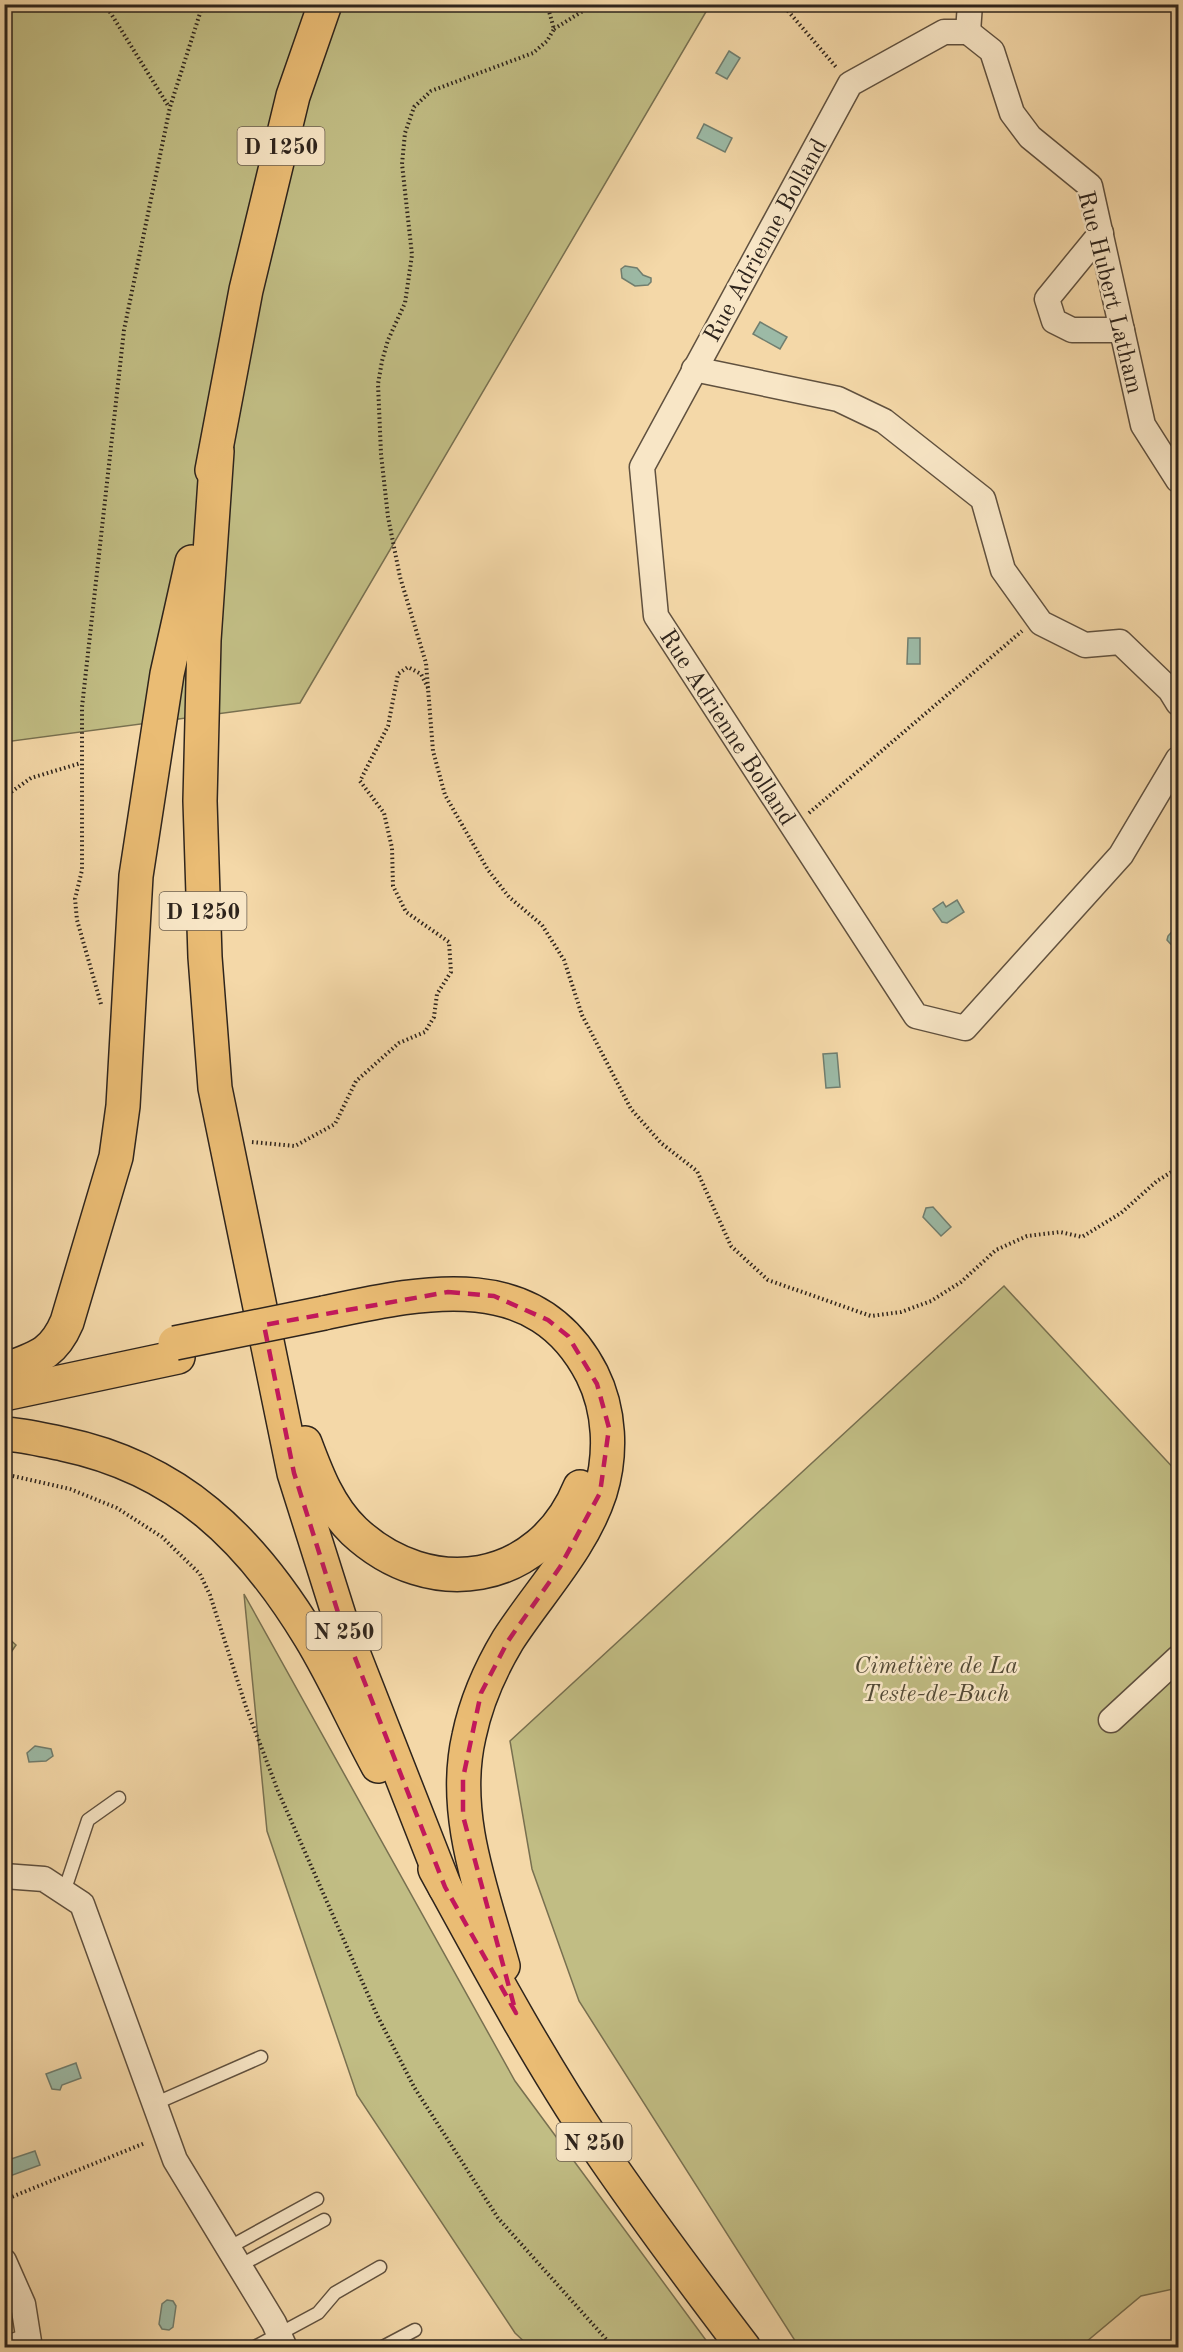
<svg xmlns="http://www.w3.org/2000/svg" width="1183" height="2352" viewBox="0 0 1183 2352" font-family="'Old Standard TT',serif">
  <style>
    .green { fill: #c1bd84; stroke: #787050; stroke-width: 1.5 }
    .water { fill: #9cbaa6; stroke: #707e6f; stroke-width: 1.5 }
    .lines { fill: none; stroke-linecap: round; stroke-linejoin: round }
    .service-casing { stroke: #60513f; stroke-width: 15 }
    .minor-casing { stroke: #60513f; stroke-width: 27 }
    .primary-casing { stroke: #2e241c; stroke-width: 36 }
    .path { stroke: #2e241c; stroke-width: 4; stroke-dasharray: 1.5 3; stroke-linecap: butt }
    .service { stroke: #f8e6c6; stroke-width: 12 }
    .minor { stroke: #f8e6c6; stroke-width: 24 }
    .primary { stroke: #eabc74; stroke-width: 33 }
    .primary-bridge-casing { stroke: #2e241c; stroke-width: 36; stroke-linecap: butt }
    .primary-bridge { stroke: #eabc74; stroke-width: 33 }
    .marked { fill: none; stroke: #c2185b; stroke-width: 4.5; stroke-dasharray: 12 8; stroke-linejoin: round }
    .labels { text-anchor: middle; stroke-width: 5; stroke-linejoin: round; paint-order: stroke }
    .shield { fill: #f8e6c6; stroke: #6b5e4f; stroke-width: 1.5 }
    .shield-label { font-size: 22px; font-weight: bold; fill: #2e241c }
    .street-label { font-size: 24px; fill: #2e241c; stroke: #f8e6c6 }
    .park-label { font-size: 24px; font-style: italic; fill: #534a36; stroke: #f8e6c6 }
  </style>
  <rect width="100%" height="100%" fill="#f4d8a8"/>
  <filter id="stains"><feTurbulence type="fractalNoise" baseFrequency=".00333" numOctaves="4"/><feColorMatrix values="0 0 0 0 .2 0 0 0 0 .09 0 0 0 0 .02 0 0 0 .5 -.17"/></filter>
  <radialGradient id="worn" r=".72"><stop offset=".6" stop-color="#630" stop-opacity="0"/><stop offset="1" stop-color="#630" stop-opacity=".3"/></radialGradient>
  <g class="green">
    <path d="M4,5h706l-410,698 -295,39z"/>
    <path d="M1004,1286l174,187v815l-37,8 -61,51h-281l-220,-346 -47,-132 -22,-128z"/>
    <path d="M244,1594l271,487 196,266h-181l-15,-14 -158,-238 -90,-264z"/>
    <path d="M5,1635l11,10 -11,16 -1,-26z"/>
  </g>
  <g class="water">
    <path d="M729,51l11,7 -13,21 -11,-6z"/>
    <path d="M704,124l28,14 -7,14 -28,-14z"/>
    <path d="M625,266l12,2 6,7 8,3v4l-3,3 -13,1 -13,-8 -1,-9z"/>
    <path d="M760,322l27,15 -7,12 -27,-15z"/>
    <path d="M908,638h12v26h-13z"/>
    <path d="M957,900l7,12 -17,11 -5,-1 -9,-13 10,-7 3,5z"/>
    <path d="M1176,927l2,2v23l-11,-12 1,-4z"/>
    <path d="M837,1053l3,34 -14,1 -3,-34z"/>
    <path d="M933,1207l18,20 -10,9 -18,-19 3,-9z"/>
    <path d="M35,1746l16,3 2,7 -7,5 -17,1 -2,-9z"/>
    <path d="M76,2063l5,15 -19,7 -2,5 -8,-1 -6,-15z"/>
    <path d="M35,2151l5,14 -30,11 -5,-4v-11z"/>
    <path d="M167,2300l6,1 3,5 -3,21 -4,3 -7,-1 -3,-5 3,-20z"/>
  </g>
  <g class="lines">
    <defs>
      <g id="service">
        <path d="M64,1892l24,-72 31,-22"/>
        <path d="M154,2104l107,-47"/>
        <path d="M228,2248l89,-49"/>
        <path d="M239,2266l85,-46"/>
        <path d="M4,2343l25,-9"/>
        <path d="M253,2348l65,-35 17,-20 45,-26"/>
        <path d="M381,2348l34,-18"/>
      </g>
      <g id="minor">
        <path d="M968,32h-24l-94,52 -208,383 14,149 260,400 49,12 156,-173 57,-96"/>
        <path d="M968,32l24,19 20,62 18,24 60,49 53,239 35,55"/>
        <path d="M968,32l2,-28"/>
        <path d="M1101,233l-54,66 7,22 18,9h50"/>
        <path d="M694,369l144,30 46,22 99,78 20,71 38,53 44,22 35,-3 50,48 8,13"/>
        <path d="M1111,1720l67,-62"/>
        <path d="M4,1876l40,3 38,25 93,256 99,163 11,25"/>
        <path d="M4,2261l19,43 7,44"/>
      </g>
      <g id="primary">
        <path d="M217,451l-13,189 -4,161 5,156 10,131 79,385 47,149 104,265"/>
        <path d="M212,470l34,-180 47,-194 32,-92"/>
        <path d="M324,1313c98,-21 212,-48 268,61 18,36 20,80 8,119 -18,55 -61,99 -92,147 -18,30 -32,62 -39,96 -18,78 13,155 34,230"/>
        <path d="M4,1370c32,-12 49,-15 63,-48l49,-165 7,-51 13,-230 31,-202 25,-112"/>
        <path d="M4,1394l174,-37"/>
        <path d="M4,1434c20,1 39,6 59,10 115,24 187,94 247,193 25,41 45,87 68,129"/>
        <path d="M305,1443c12,32 24,64 49,88 76,71 186,54 226,-44"/>
        <path d="M435,1869c51,93 102,188 161,276 47,69 97,136 148,203"/>
      </g>
    </defs>
    <use href="#service" class="service-casing"/>
    <use href="#minor" class="minor-casing"/>
    <use href="#primary" class="primary-casing"/>
    <g class="path">
      <path d="M105,4l64,103"/>
      <path d="M547,4l7,25 -7,12 -14,12 -102,38 -17,16 -9,26 -3,31 10,91 -7,48 -17,37 -6,21 -4,23 3,70 7,63 12,60 26,86 7,88 12,44 43,75 21,27 33,28 22,35 18,55 49,94 30,34 36,28 34,75 37,34 103,36 30,-4 30,-11 30,-19 35,-32 31,-14 33,-4 22,5 39,-24 36,-32 21,-13"/>
      <path d="M782,4l54,63"/>
      <path d="M554,29l40,-25"/>
      <path d="M4,797l27,-19 50,-15"/>
      <path d="M809,813l213,-182"/>
      <path d="M101,1004l-24,-84 -2,-21 7,-29v-163l42,-377 46,-223 33,-103"/>
      <path d="M252,1142l43,4 40,-22 21,-43 43,-38 26,-11 9,-15 3,-23 14,-22 -2,-30 -43,-30 -13,-26 -1,-38 -8,-35 -24,-32 28,-55 10,-52 10,-7 13,7 8,16"/>
      <path d="M4,1474l66,15 47,19 45,29 38,37 10,21 36,112 32,84 99,224 37,72 84,131 116,130"/>
      <path d="M4,2200l141,-57"/>
    </g>
    <use href="#service" class="service"/>
    <use href="#minor" class="minor"/>
    <use href="#primary" class="primary"/>
    <defs>
      <path id="primary-bridge" d="M175,1343l149,-30"/>
    </defs>
    <use href="#primary-bridge" class="primary-bridge-casing"/>
    <use href="#primary-bridge" class="primary-bridge"/>
  </g>
  <path class="marked" d="M448,1292l46,4 54,24 20,16 29,48 12,44 -9,65 -40,74 -52,74 -27,52 -18,85v38l53,197 -71,-126 -104,-265 -47,-149 -30,-148z"/>
  <g class="labels">
    <g class="shield">
      <rect x="237.5" y="127" width="87" height="38" rx="4.5"/>
      <rect x="159.5" y="892" width="87" height="38" rx="4.5"/>
      <rect x="306.5" y="1612" width="75" height="38" rx="4.5"/>
      <rect x="556.5" y="2123" width="75" height="38" rx="4.5"/>
    </g>
    <g class="shield-label">
      <text x="281" y="154">D 1250</text>
      <text x="203" y="919">D 1250</text>
      <text x="344" y="1639">N 250</text>
      <text x="594" y="2150">N 250</text>
    </g>
    <g class="street-label">
      <text transform="translate(765 240) rotate(-61)" y="8">Rue Adrienne Bolland</text>
      <text transform="translate(1111 292) rotate(76)" y="8">Rue Hubert Latham</text>
      <text transform="translate(728 727) rotate(57)" y="8">Rue Adrienne Bolland</text>
    </g>
    <g class="park-label">
      <text x="936" y="1673">Cimetière de La<tspan x="936" dy="28">Teste-de-Buch</tspan></text>
    </g>
  </g>
  <rect width="1183" height="2352" fill="none" stroke="#f4d8a8" stroke-width="24"/>
  <rect x="6" y="6" width="1171" height="2340" fill="none" stroke="#2e241c" stroke-width="3"/>
  <rect x="12" y="12" width="1159" height="2328" fill="none" stroke="#2e241c" stroke-width="1.5"/>
  <rect width="100%" height="100%" filter="url(#stains)"/>
  <rect width="100%" height="100%" fill="url(#worn)"/>
</svg>
